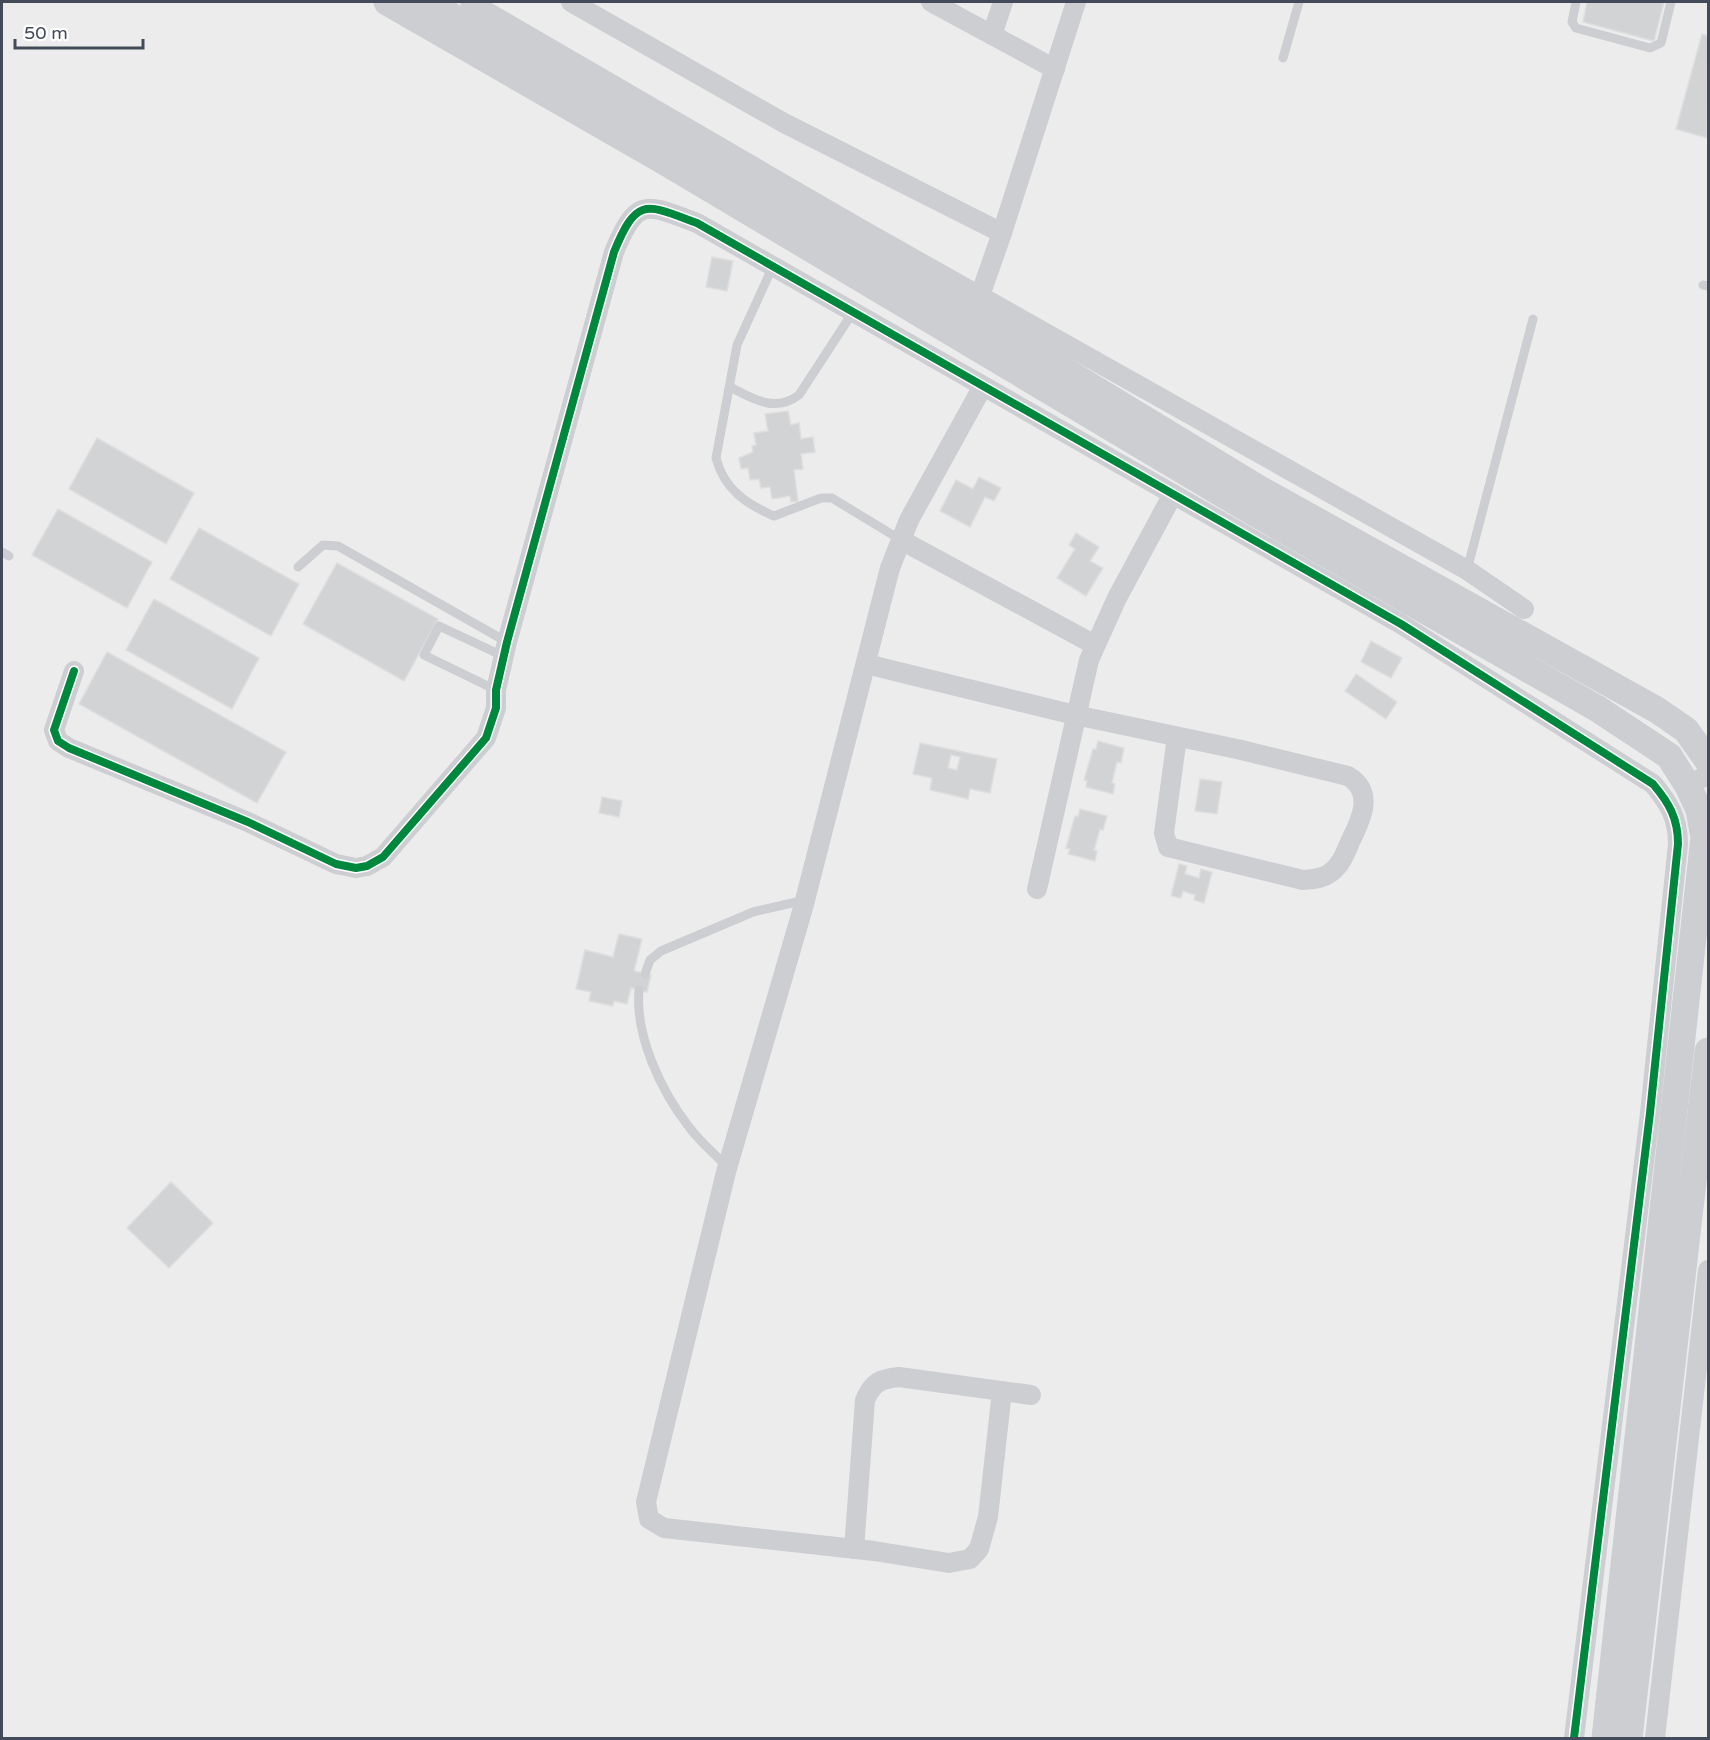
<svg xmlns="http://www.w3.org/2000/svg" width="1710" height="1740" viewBox="0 0 1710 1740" font-family="'Varela Round',sans-serif">
  <style>
    .building { fill: #d2d3d5; stroke: #dededf; stroke-width: 1.5; fill-rule: evenodd }
    .lines { fill: none; stroke-linecap: round; stroke-linejoin: round }
    .lane { stroke: #cdced2; stroke-width: 9 }
    .street { stroke: #cdced2; stroke-width: 20 }
    .secondary { stroke: #ccced2; stroke-width: 27 }
    .cycleway-casing { stroke: #fff; stroke-width: 11 }
    .cycleway { stroke: #00873e; stroke-width: 8 }
  </style>
  <rect width="100%" height="100%" fill="#edecec"/>
  <g class="building">
    <path d="M1587,2h77l-10,39 -71,-19z"/>
    <path d="M1702,34l6,2 -1,102 -31,-9z"/>
    <path d="M712,257l21,4 -6,30 -21,-4z"/>
    <path d="M788,411l3,14 8,-2 2,16 12,-2 2,15 -14,2 2,15 -9,1 4,31 -7,1 -1,-6 -18,3 -2,-12 -9,1 -2,-9 -9,1 -2,-12 -7,1 -2,-11 14,-6 -1,-6 4,-1 -2,-12 14,-2 -3,-17z"/>
    <path d="M97,438l97,55 -28,51 -97,-55z"/>
    <path d="M979,477l22,11 -7,13 -9,-4 -15,30 -30,-16 16,-31 17,9z"/>
    <path d="M58,509l94,53 -25,46 -95,-53z"/>
    <path d="M199,528l100,56 -28,52 -101,-57z"/>
    <path d="M1076,533l23,14 -9,14 13,7 -17,28 -29,-18 18,-29 -6,-4z"/>
    <path d="M337,563l101,56 -34,62 -101,-57z"/>
    <path d="M154,599l105,59 -27,51 -106,-59z"/>
    <path d="M1371,641l31,17 -11,20 -30,-16z"/>
    <path d="M107,652l179,100 -29,51 -178,-99z"/>
    <path d="M1356,674l41,28 -11,17 -41,-28z"/>
    <path d="M1098,741l26,7 -3,15 -4,-1 -5,21 3,1 -2,10 -27,-7 1,-6 -3,-1 9,-31h3z"/>
    <path d="M920,743l77,16 -7,34 -20,-4 -2,10 -38,-9 2,-12 -19,-4zM951,755l9,2 -3,13 -9,-2z"/>
    <path d="M1200,779l22,3 -5,32 -22,-3z"/>
    <path d="M602,797l20,4 -3,16 -20,-4z"/>
    <path d="M1080,809l27,7 -4,14 -3,-1 -6,21 3,1 -2,10 -27,-7 2,-5 -4,-1 9,-32 3,1z"/>
    <path d="M1179,864l8,2 -2,8 14,4 2,-9 11,3 -8,31 -10,-3 1,-5 -12,-4 -2,7 -10,-2z"/>
    <path d="M619,934l23,5 -8,32 17,4 -4,17 -16,-4 -4,16 -13,-3 -1,5 -24,-5 2,-9 -15,-3 9,-39 28,7z"/>
    <path d="M171,1182l42,41 -44,45 -42,-40z"/>
  </g>
  <g class="lines">
    <g class="lane">
      <path d="M1576,2l-4,20 4,6 74,20 11,-5 10,-41"/>
      <path d="M1283,58l16,-56"/>
      <path d="M773,266l-36,79 -21,113c8,31 30,46 58,58l47,-18h11l69,42"/>
      <path d="M1703,285l5,1"/>
      <path d="M730,387c23,12 45,26 69,8l54,-83"/>
      <path d="M2,552l7,4"/>
      <path d="M298,567l25,-22 15,1 169,96"/>
      <path d="M1467,570l66,-251"/>
      <path d="M496,690l-72,-35 15,-29 66,31"/>
      <path d="M645,974l5,-14 11,-9 92,-39 52,-12"/>
      <path d="M639,990c-4,46 22,101 50,137 11,15 26,27 38,40"/>
    </g>
    <g class="street">
      <path d="M470,2l394,229 603,339 57,39"/>
      <path d="M571,2l213,121 218,110"/>
      <path d="M931,2l124,67"/>
      <path d="M992,35l11,-33"/>
      <path d="M976,307l26,-74 74,-231"/>
      <path d="M983,386l-74,134 -19,48 -87,340 -77,264 -80,330 3,17 15,9 210,23 75,12 21,-4 9,-10 9,-32 14,-126"/>
      <path d="M901,540l194,105"/>
      <path d="M866,664l209,51 162,34 111,27c27,16 13,44 2,66 -5,12 -9,23 -20,31 -8,6 -17,6 -27,7l-135,-33 -4,-14 13,-96"/>
      <path d="M74,671l-20,59 4,11 11,7 179,74 88,42 20,4 11,-2 16,-9 103,-119 10,-30v-18l11,-48 107,-390c23,-56 32,-48 83,-29l704,401 252,160c16,19 25,34 25,60l-28,269 -76,625"/>
      <path d="M1688,786l20,-12"/>
      <path d="M1037,889l52,-229 28,-62 56,-104"/>
      <path d="M854,1549l11,-149c8,-18 15,-21 34,-23l132,18"/>
      <path d="M1655,1738l53,-468"/>
    </g>
    <g class="secondary">
      <path d="M387,2l280,161 584,348 347,198 71,47 19,30 11,24 5,27 -99,901"/>
      <path d="M427,2l546,313 285,173 399,222 29,20 22,31"/>
      <path d="M1629,1738l79,-687"/>
    </g>
    <defs>
      <path id="cycleway" d="M74,671l-20,59 4,11 11,7 179,74 88,42 20,4 11,-2 16,-9 103,-119 10,-30v-18l11,-48 107,-390c23,-56 32,-48 83,-29l704,401 252,160c16,19 25,34 25,60l-28,269 -76,625"/>
    </defs>
    <use href="#cycleway" class="cycleway-casing"/>
    <use href="#cycleway" class="cycleway"/>
  </g>
  <rect width="1710" height="1740" fill="none" stroke="#434a59" stroke-width="6"/>
  <path d="M15 39v9h128v-9" fill="none" stroke="#434a59" stroke-width="3"/>
  <text x="24" y="39" font-size="18" fill="#434a59" stroke="#ffffff" stroke-width="4.5" paint-order="stroke">50 m</text>
</svg>
